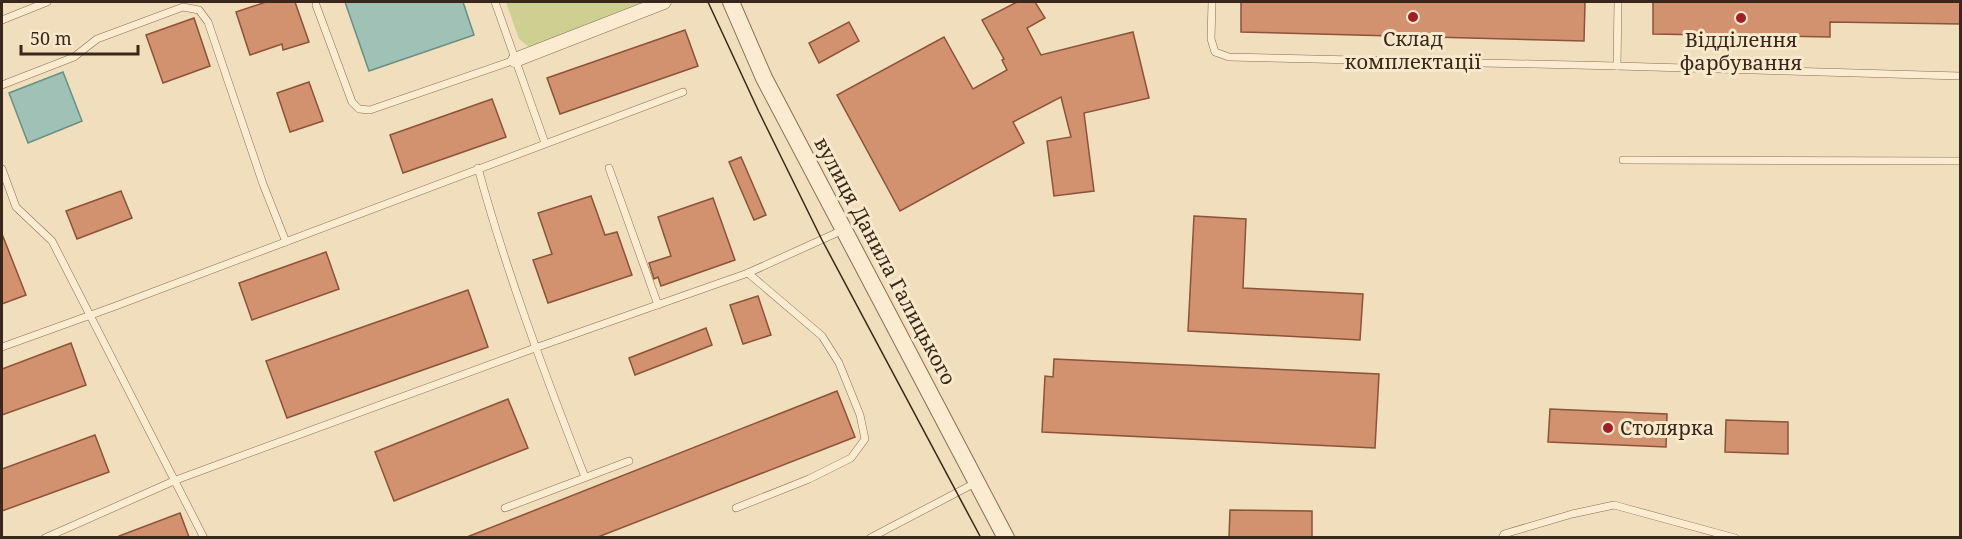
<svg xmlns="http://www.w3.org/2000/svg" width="1962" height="539" viewBox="0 0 1962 539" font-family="'Noto Serif',serif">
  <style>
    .green { fill: #cdd090 }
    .water { fill: #a0c2b6; stroke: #679083; stroke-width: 1.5 }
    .building { fill: #d2916f; stroke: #8b5338; stroke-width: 1.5 }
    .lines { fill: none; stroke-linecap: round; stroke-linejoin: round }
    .service-casing { stroke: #8a6d54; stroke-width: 8 }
    .minor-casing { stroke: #8a6d54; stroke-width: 15 }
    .tertiary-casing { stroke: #8a6d54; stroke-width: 18 }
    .service { stroke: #fbebd0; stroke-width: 7 }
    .minor { stroke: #fbebd0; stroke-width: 14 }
    .tertiary { stroke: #fbebd0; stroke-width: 16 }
    .tram { stroke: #38271a; stroke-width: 1.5 }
    .poi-dot { fill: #9e202a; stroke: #f8e8cc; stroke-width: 2 }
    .labels { text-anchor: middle; stroke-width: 6; stroke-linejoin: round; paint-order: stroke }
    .poi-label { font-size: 20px; fill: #38271a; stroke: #f8e8cc }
    .street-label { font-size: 20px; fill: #38271a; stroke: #f8e8cc }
  </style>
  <rect width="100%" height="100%" fill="#f1debc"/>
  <path class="green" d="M506,2h147l-124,45 -10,-8z"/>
  <g class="water">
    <path d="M345,2h118l11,33 -105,36z"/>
    <path d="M63,72l19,49 -54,22 -19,-50z"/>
  </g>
  <g class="building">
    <path d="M266,2h29l14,40 -26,8 -1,-6 -32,11 -14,-43z"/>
    <path d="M1017,2h18l10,16 -18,10 14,27 92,-23 16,66 -65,15 10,78 -40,5 -7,-55 24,-4 -10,-40 -48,25 11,21 -124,68 -63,-116 107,-58 29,52 34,-19 -5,-10 2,-1 -22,-39z"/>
    <path d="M1241,2h344l-1,39 -343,-9z"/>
    <path d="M1653,2h307v22l-130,-2v15l-177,-3z"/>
    <path d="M194,18l16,48 -47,17 -17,-48z"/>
    <path d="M849,22l10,19 -40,22 -10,-20z"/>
    <path d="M685,30l13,36 -138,48 -13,-36z"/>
    <path d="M309,82l14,39 -33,11 -13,-39z"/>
    <path d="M492,99l14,38 -103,36 -13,-38z"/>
    <path d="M741,157l25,58 -12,5 -25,-58z"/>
    <path d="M121,191l11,27 -55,21 -11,-28z"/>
    <path d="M591,196l14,39 12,-3 15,43 -84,28 -15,-43 19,-6 -14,-41z"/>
    <path d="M713,198l22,62 -74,26 -3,-9 -4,2 -5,-16 22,-7 -13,-39z"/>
    <path d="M1194,216l52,3 -3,69 120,6 -3,46 -172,-9z"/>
    <path d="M2,234l24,61 -24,9z"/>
    <path d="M326,252l13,37 -87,31 -13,-37z"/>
    <path d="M468,290l20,57 -201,71 -21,-57z"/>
    <path d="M758,296l13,39 -28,9 -13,-39z"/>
    <path d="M706,328l6,17 -77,30 -6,-17z"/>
    <path d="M71,343l15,42 -84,30v-46z"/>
    <path d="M1054,359l325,15 -4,74 -333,-16 3,-56 8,1z"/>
    <path d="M837,391l18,46 -257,100h-131z"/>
    <path d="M508,399l20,49 -134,53 -19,-49z"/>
    <path d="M1550,409l117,5 -1,33 -118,-5z"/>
    <path d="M1726,420l62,2v32l-63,-2z"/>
    <path d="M95,435l14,37 -107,39v-42z"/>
    <path d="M1230,510l82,1v26h-83z"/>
    <path d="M180,513l9,24h-70v-1z"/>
  </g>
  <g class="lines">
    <defs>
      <g id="service">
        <path d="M495,2l50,141"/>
        <path d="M1212,2l-1,37 4,13 14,5 388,9"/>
        <path d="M1618,2l-1,64 343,10"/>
        <path d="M316,5l36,97 7,7 11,1 145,-50"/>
        <path d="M2,20l45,-18"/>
        <path d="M2,85l72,-28 23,-18 86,-32 16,3 9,12 55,162 23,58"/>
        <path d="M1623,160l337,1"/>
        <path d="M478,168c29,106 67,207 107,309"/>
        <path d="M609,168l49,137"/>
        <path d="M2,169l14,38 36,34 152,297"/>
        <path d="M2,347l111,-40 570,-215"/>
        <path d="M505,508l124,-47"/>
        <path d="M736,508l73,-29 42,-21 14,-19 -5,-24 -21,-52 -17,-27 -74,-63"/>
        <path d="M45,538l131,-58 359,-132 213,-75 95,-43"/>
        <path d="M870,538l107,-56"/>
        <path d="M1502,538l2,-4 68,-20 42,-9 121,33"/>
      </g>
      <path id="minor" d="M515,60l149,-58"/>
      <path id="tertiary" d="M731,2l33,76 242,460"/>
    </defs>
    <use href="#service" class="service-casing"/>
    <use href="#minor" class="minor-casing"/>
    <use href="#tertiary" class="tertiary-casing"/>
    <use href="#service" class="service"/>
    <use href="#minor" class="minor"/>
    <use href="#tertiary" class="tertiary"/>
    <path class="tram" d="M708,2l51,110 63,128 159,298"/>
  </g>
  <g class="poi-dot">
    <circle cx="1413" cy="17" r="6"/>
    <circle cx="1741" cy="18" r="6"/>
    <circle cx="1608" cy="428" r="6"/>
  </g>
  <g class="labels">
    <g class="poi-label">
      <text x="1413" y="46">Склад<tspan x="1413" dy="23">комплектації</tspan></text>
      <text x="1741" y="47">Відділення<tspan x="1741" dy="23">фарбування</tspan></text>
      <text x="1620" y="435" text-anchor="start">Столярка</text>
    </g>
    <g class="street-label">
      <text transform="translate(885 261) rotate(62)" y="7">вулиця Данила Галицького</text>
    </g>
  </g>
  <rect width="1962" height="539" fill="none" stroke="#38271a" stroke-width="6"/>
  <path d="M21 45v9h117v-9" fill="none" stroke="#38271a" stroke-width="3"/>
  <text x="30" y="45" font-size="18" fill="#38271a" stroke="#f8e8cc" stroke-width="4.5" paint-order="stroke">50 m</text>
</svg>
